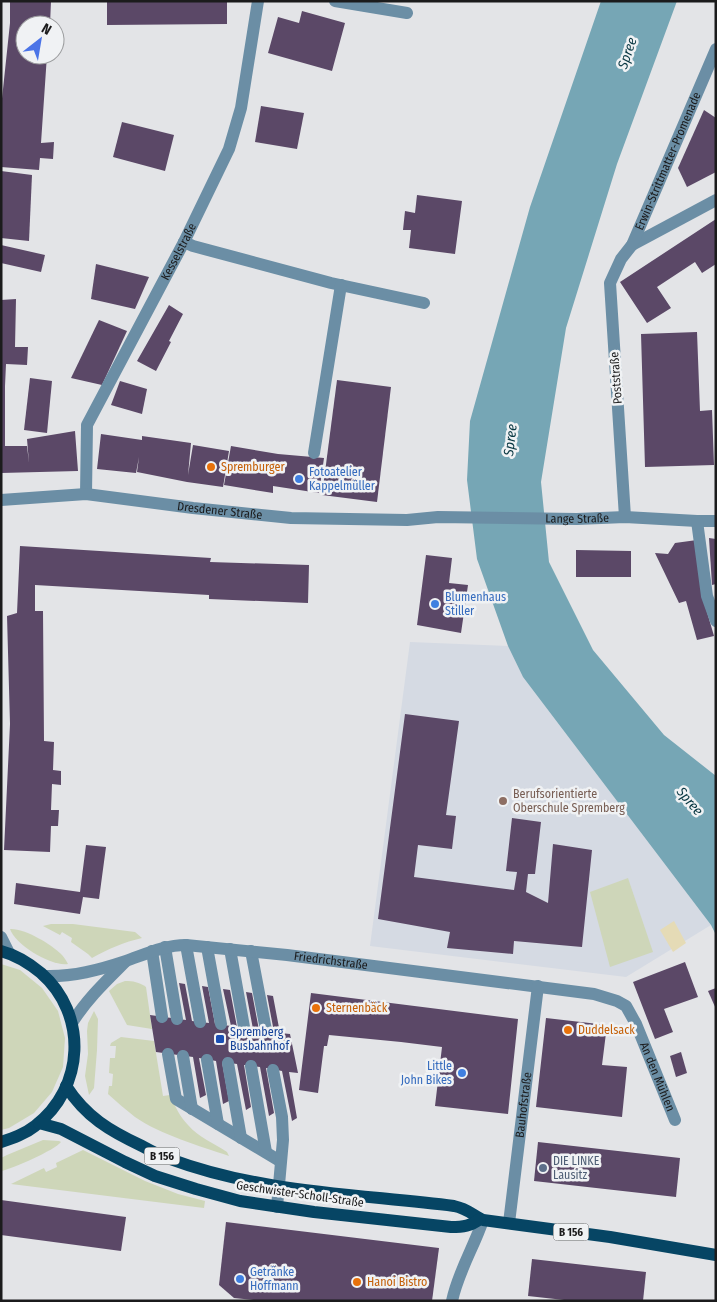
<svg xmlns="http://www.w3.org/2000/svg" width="717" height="1302" viewBox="0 0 717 1302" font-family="'Fira Sans Condensed',sans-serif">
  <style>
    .built { fill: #d5dae3 }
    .green { fill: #ced6b9 }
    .sand { fill: #e5dbb6 }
    .water { fill: #76a6b5 }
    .building { fill: #5b4867 }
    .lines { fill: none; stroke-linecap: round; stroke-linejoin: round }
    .service { stroke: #6b8ea5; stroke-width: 12 }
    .minor { stroke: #6b8ea5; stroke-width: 12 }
    .tertiary { stroke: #6b8ea5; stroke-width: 12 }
    .primary { stroke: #064564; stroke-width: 12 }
    .food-dot { fill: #e8710a; stroke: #f0f2f4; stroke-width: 2 }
    .shop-dot { fill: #3f7fe0; stroke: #f0f2f4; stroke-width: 2 }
    .education-dot { fill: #8d6e63; stroke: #f0f2f4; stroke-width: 2 }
    .transit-dot { fill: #1a4fb4; stroke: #f0f2f4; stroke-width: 2 }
    .service-dot { fill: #5c6f8a; stroke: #f0f2f4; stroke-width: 2 }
    .labels { text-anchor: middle; stroke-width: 5; stroke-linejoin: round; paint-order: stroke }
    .shield { fill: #f0f2f4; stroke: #5b5c5d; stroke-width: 1 }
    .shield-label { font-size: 11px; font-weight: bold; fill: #1b1b1c }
    .street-label { font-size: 12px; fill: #1b1b1c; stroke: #f0f2f4 }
    .food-label { font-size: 12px; fill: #c56008; stroke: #f0f2f4; text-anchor: start }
    .shop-label { font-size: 12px; fill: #366cbe; stroke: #f0f2f4; text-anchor: start }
    .education-label { font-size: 12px; fill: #785e54; stroke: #f0f2f4; text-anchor: start }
    .transit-label { font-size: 12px; fill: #164399; stroke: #f0f2f4; text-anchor: start }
    .service-label { font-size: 12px; fill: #4e5e75; stroke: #f0f2f4; text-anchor: start }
    .water-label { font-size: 14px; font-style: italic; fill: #083742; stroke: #f0f2f4 }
  </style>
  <rect width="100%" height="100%" fill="#e3e4e7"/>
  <path class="built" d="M410,642l98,4 15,31 188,248 -85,52 -256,-31z"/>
  <g class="green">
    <path d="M628,878l25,74 -43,15 -20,-75z"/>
    <path d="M51,924h22l62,8 7,6c-18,4 -34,11 -50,20l-4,-4 -17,-12 1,-4 -10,-6 -2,3 -17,-9z"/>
    <path d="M10,929c14,-1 41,15 51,25 3,3 5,6 7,10 -16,3 -53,-19 -58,-35z"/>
    <path d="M1,964l19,6 22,18 16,23 7,27 -2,29 -11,25 -18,21 -25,15 -8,2z"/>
    <path d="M125,981c8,0 14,1 21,6l6,42 -25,-4 -18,-34 8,-7z"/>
    <path d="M94,1011l4,8 -1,31 -3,38 -5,7 -4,-19 3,-22 -1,-23 1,-8z"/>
    <path d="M121,1037l33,4 9,55 7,-1c5,11 10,22 18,30 10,12 26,18 39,27l2,4c-29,-10 -68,-21 -94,-39 -9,-7 -18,-15 -27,-23l1,-8h3l1,-12 -4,-1 1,-15h5l1,-12h-6l1,-3z"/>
    <path d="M43,1140l16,1 2,1c-6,8 -49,27 -60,29v-13l6,-3z"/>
    <path d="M83,1150l62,31 33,13 27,7 -1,7 -193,-24 33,-16 2,4 11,-5 -1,-4z"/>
  </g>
  <path class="sand" d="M674,921l12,22 -13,9 -13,-22z"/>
  <path class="water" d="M601,1h76l-60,163 -51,164 -25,154 8,80 44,88 71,85 52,41v159l-5,-10 -188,-248 -15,-31 -31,-87 -10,-79 3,-59 60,-214z"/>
  <g class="building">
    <path d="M10,1h41l-1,24h-25v30h22l-6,88 13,-1 -1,17 -13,-1 -1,12 -38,-3v-59l9,-85z"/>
    <path d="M107,1h120v23l-120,1z"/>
    <path d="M302,11l43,12 -13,48 -64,-18 10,-36 21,6z"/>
    <path d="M261,106l43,7 -7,36 -42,-7z"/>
    <path d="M704,110l12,8v54l-29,15 -9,-19z"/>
    <path d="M122,122l52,13 -9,36 -52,-14z"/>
    <path d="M1,171l31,4 -3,66 -28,-3z"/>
    <path d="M417,195l45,6 -7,53 -46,-6 2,-18h-8l2,-19 10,2z"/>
    <path d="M716,219v45l-14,9 -7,-11 -38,25 14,21 -24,15 -27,-41z"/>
    <path d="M1,245l44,10 -4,17 -40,-9z"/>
    <path d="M96,264l53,13 -14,32 -44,-10z"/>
    <path d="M16,299l-1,48h13l-1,18 -21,-1 -1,22v60h22l2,17 -2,-24 48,-8 3,40 -77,2v-173z"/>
    <path d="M169,305l14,9 -14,27 2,1 -15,29 -19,-10z"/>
    <path d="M99,320l28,11 -25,54 -31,-7z"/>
    <path d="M697,332l3,79 12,-1 2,55 -69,2 -4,-133z"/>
    <path d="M30,378l22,3 -5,52 -23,-3z"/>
    <path d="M337,380l54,7 -14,115 -55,-7z"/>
    <path d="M120,381l27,8 -5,25 -31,-9z"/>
    <path d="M101,434l41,6v-4l49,7 -3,32 5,-30 36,6 -6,36 -36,-5 -50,-10 2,-15 -3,16 -39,-4z"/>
    <path d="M231,446l47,8 46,4 -5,35 -46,-7v7l-49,-8z"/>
    <path d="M709,538l7,1v45l-4,1z"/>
    <path d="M697,540l6,58 11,38 -17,4 -11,-39 -7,2 -24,-50 13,1 7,-11z"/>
    <path d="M20,546l191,12 -1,4 99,3 -1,38 -99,-4v-4l-174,-10v26h8l1,130 10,1 -1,28 8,1v14l-9,-1 -1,26h8l-1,16h-7l-1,26 -46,-2 6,-126 -3,-108 10,-3z"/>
    <path d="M576,550l55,1v26h-55z"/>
    <path d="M426,555l26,3 -3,25 19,2 -7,48 -44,-8z"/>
    <path d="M405,714l54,7 -13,94 10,1 -4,33 -34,-4 -4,32 100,13 3,-18 -11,-1 6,-53 29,4 -6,52h-7l-2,18 22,11 5,-59 39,6 -10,97 -68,-6 -1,13 -66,-6 3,-16 -72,-13z"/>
    <path d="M86,845l20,2 -7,52 -16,-2 -3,17 -66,-10 2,-21 64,9z"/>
    <path d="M685,962l13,35 -34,12 9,23 -18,7 -22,-57z"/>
    <path d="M179,983l6,1 7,37 17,2 -7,-37 6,1 7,37 16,2 -8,-37 7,1 7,37 16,2 -7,-37 6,1 7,37 15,2 -7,-37 6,1 7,37 10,1 8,39 -9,-1 8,46 -5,3 -10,-50 -16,-3 8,45 -5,3 -9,-49 -16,-2 7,42 -5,3 -9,-46 -15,-2 7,39 -6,3 -7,-43 -17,-3 7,37 -6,3 -7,-41 -37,-5 -6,-37 36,5z"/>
    <path d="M716,988v21l-8,-18z"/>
    <path d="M311,993l207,26 -10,95 -73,-8 7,-59 -41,-5 -72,-7 -2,11h-3l-6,47 -19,-3z"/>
    <path d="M546,1018l61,7 -5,40 25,2 -5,50 -86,-10z"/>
    <path d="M681,1052l6,21 -11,4 -6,-21z"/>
    <path d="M538,1142l142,16 -4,39 -142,-16z"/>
    <path d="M1,1200l125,17 -5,34 -120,-16z"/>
    <path d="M226,1222l213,26 -7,53h-167l-31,-3 -15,-13z"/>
    <path d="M532,1259l114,13 -3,29h-70l-45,-5z"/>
  </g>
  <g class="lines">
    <g class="service">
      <path d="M335,1l72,12"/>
      <path d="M184,242l9,4 138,37 93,20"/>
      <path d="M314,453l27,-168"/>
      <path d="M186,945l14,77"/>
      <path d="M165,947l12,72"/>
      <path d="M207,947l14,77"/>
      <path d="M230,949l14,78"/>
      <path d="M152,951l10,66"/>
      <path d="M251,951l15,79"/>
      <path d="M168,1054l8,45 104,62"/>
      <path d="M183,1056l9,53"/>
      <path d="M207,1060l11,64"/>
      <path d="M228,1063l13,75"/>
      <path d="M251,1066l15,86"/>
      <path d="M273,1070l9,47 1,23 -6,67"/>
    </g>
    <g class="minor">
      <path d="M632,245l84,-45"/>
      <path id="s1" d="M86,494l1,-69 97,-183 45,-93 12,-41 17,-107"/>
      <path id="s2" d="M1,500l85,-6 107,14 98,10 116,2 31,-3 139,2 48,-2 72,4h19"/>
      <path id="s3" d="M625,517l-15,-234 11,-24 11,-14 84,-196"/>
      <path d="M697,521l10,75 9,25"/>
      <path id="s4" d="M45,976c28,1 54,-6 81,-15 20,-7 39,-16 60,-16l101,10 307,39 23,7 9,5 10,18 39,96"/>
      <path d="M72,1023c14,-23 34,-42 53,-61"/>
      <path id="s5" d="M509,1223l29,-237"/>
      <path d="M452,1301c6,-29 22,-54 31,-81"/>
    </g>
    <path class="tertiary" d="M1,937l8,16"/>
    <g class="primary">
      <path d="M1,951c15,4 28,12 40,22 47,41 44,115 -6,153 -10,8 -22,12 -34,16"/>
      <path d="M66,1086c20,31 44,45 76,60 9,5 18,10 28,13 91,34 189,35 284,47 14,3 17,8 29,14l127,17 106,18"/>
      <path d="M39,1123l22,6 64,33 30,14 41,13 44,12 74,11 137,15c12,0 20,-1 29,-8"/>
    </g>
  </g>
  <g class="food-dot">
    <circle cx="211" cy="467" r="5"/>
    <circle cx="316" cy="1008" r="5"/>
    <circle cx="568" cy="1030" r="5"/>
    <circle cx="357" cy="1282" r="5"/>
  </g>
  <g class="shop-dot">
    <circle cx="299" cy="479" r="5"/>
    <circle cx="435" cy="604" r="5"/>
    <circle cx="462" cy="1073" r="5"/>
    <circle cx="240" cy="1279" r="5"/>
  </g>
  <circle class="education-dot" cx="503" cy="801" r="5"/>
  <rect class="transit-dot" x="215" y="1034" width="10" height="10" rx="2.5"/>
  <circle class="service-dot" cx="543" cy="1168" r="5"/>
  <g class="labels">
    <g class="shield">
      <rect x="144.5" y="1147.5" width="35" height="17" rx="4"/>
      <rect x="553.5" y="1223.5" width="35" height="17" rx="4"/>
    </g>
    <g class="shield-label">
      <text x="162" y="1160">B 156</text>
      <text x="571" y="1236">B 156</text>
    </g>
    <g class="street-label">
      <text dy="4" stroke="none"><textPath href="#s3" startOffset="370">Erwin-Strittmatter-Promenade</textPath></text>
      <text dy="4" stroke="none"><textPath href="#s1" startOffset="265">Kesselstraße</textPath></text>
      <text transform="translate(616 378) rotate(-94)" y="4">Poststraße</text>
      <text dy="4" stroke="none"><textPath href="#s2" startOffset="220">Dresdener Straße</textPath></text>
      <text dy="4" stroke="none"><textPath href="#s2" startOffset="578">Lange Straße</textPath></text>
      <text dy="4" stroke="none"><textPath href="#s4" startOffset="291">Friedrichstraße</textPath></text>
      <text dy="4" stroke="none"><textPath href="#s4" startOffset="668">An den Mühlen</textPath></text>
      <text dy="4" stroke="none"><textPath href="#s5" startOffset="119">Bauhofstraße</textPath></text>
      <text transform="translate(300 1194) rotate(8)" y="4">Geschwister-Scholl-Straße</text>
    </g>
    <g class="food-label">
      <text x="221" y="471">Spremburger</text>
      <text x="326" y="1012">Sternenbäck</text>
      <text x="578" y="1034">Duddelsack</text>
      <text x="367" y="1286">Hanoi Bistro</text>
    </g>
    <g class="shop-label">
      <text x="309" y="476">Fotoatelier<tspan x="309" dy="14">Kappelmüller</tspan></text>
      <text x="445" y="601">Blumenhaus<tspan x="445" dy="14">Stiller</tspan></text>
      <text x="452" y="1070" text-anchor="end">Little<tspan x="452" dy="14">John Bikes</tspan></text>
      <text x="250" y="1276">Getränke<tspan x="250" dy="14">Hoffmann</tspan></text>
    </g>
    <g class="education-label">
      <text x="513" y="798">Berufsorientierte<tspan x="513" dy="14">Oberschule Spremberg</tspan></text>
    </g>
    <g class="transit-label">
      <text x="230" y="1036">Spremberg<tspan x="230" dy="14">Busbahnhof</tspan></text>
    </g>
    <g class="service-label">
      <text x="553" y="1165">DIE LINKE<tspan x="553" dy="14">Lausitz</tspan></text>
    </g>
    <g class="water-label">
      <text transform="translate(627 53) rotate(-71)" y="5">Spree</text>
      <text transform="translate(510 440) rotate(-83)" y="5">Spree</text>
      <text transform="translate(690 801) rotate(50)" y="5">Spree</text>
    </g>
  </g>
  <rect width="717" height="1302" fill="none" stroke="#1b1b1c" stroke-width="5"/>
  <g transform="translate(40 40) rotate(31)"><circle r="24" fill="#f0f2f4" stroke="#9b9c9e"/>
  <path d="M0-4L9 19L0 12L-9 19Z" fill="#4b74e7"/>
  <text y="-8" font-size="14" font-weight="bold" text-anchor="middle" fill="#1b1b1c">N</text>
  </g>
</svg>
